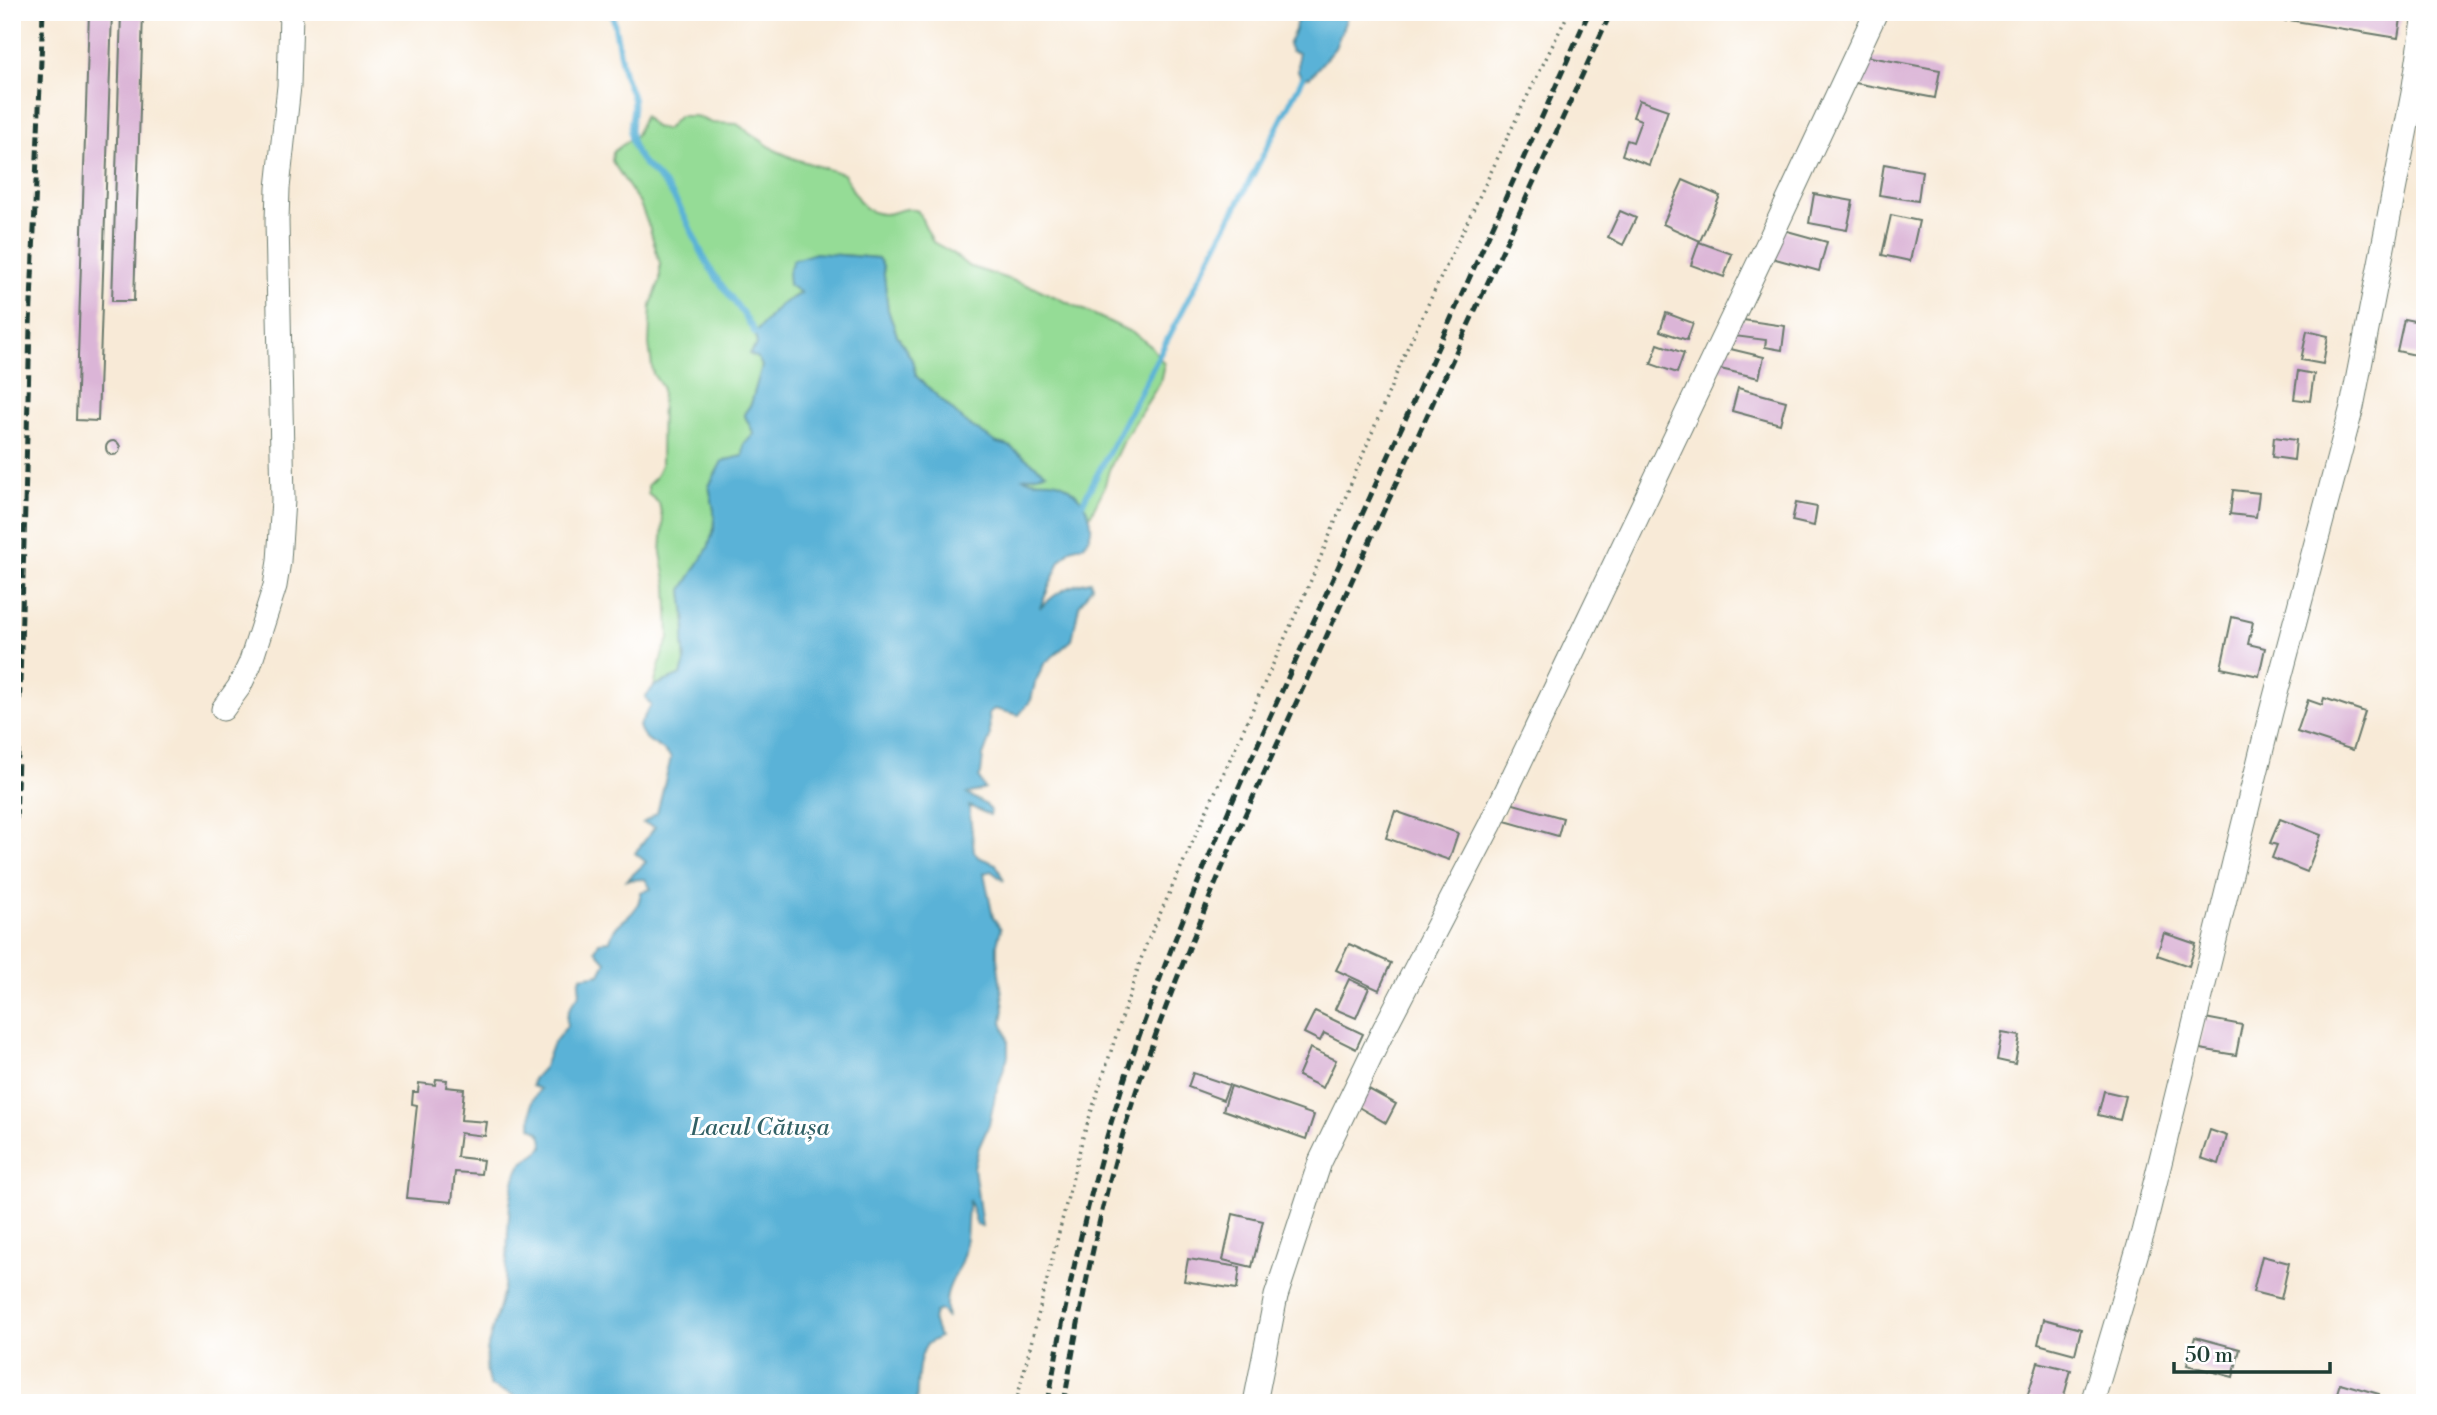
<svg xmlns="http://www.w3.org/2000/svg" width="2437" height="1415" viewBox="0 0 2437 1415" font-family="'Libre Bodoni',serif">
  <style>
    .green { fill: #95dc96; stroke: #5a8c65; stroke-width: 2 }
    .water { fill: #5ab2d7; stroke: #3c7886; stroke-width: 2 }
    .lines { fill: none; stroke-linecap: round; stroke-linejoin: round }
    .stream { stroke: #5ab2d7; stroke-width: 6 }
    .building { fill: #dbb5d7 }
    .minor-casing { stroke: #6b7a6d; stroke-width: 25 }
    .path { stroke: #6b7a6d; stroke-width: 3.5; stroke-dasharray: 2 5; stroke-linecap: butt }
    .minor { stroke: #fff; stroke-width: 23 }
    .rail { stroke: #1f3d34; stroke-width: 5; stroke-dasharray: 10 5; stroke-linecap: butt }
    .labels { text-anchor: middle; stroke-width: 6; stroke-linejoin: round; paint-order: stroke }
    .water-label { font-size: 24px; font-style: italic; fill: #316065; stroke: #fff }
  </style>
  <rect width="100%" height="100%" fill="#fff"/>
  <filter id="ink" filterUnits="userSpaceOnUse"><feTurbulence type="fractalNoise" baseFrequency=".0143" numOctaves="2"/><feDisplacementMap in="SourceGraphic" scale="14" xChannelSelector="R" yChannelSelector="G"/><feConvolveMatrix kernelMatrix="1 2 1 2 8 2 1 2 1" color-interpolation-filters="sRGB"/></filter>
  <filter id="wash" filterUnits="userSpaceOnUse"><feTurbulence type="fractalNoise" baseFrequency=".00686" numOctaves="4" result="noise"/><feDisplacementMap in="SourceGraphic" scale="28" xChannelSelector="R" yChannelSelector="G"/><feGaussianBlur stdDeviation="1.57" result="paint"/><feColorMatrix in="noise" values="0 0 0 0 0 0 0 0 0 0 0 0 0 0 0 0 0 1.4 0 .05"/><feComposite in="paint" operator="in"/></filter>
  <g filter="url(#wash)">
    <rect width="100%" height="100%" fill="#f8ead7"/>
    <path class="green" d="M644,116l11,11 11,3 13,-14h16l17,7 25,1 38,26 20,9 49,15c11,20 19,45 47,39 13,-3 13,-7 27,-2l15,31 18,10 17,14 68,22 76,35 23,11 17,13 12,17 -4,18 -38,61 -13,27 -5,18 -15,30c-5,-18 -20,-34 -40,-36 -10,-1 -17,-1 -27,-5l23,-4 -36,-27 -12,-3 -32,-21 -49,-46 -4,-16 -15,-25 -9,-25 -5,-44 -5,-8 -35,-3 -42,37 -21,13 -25,28 2,12 -8,9 9,4 4,8 -11,38 -7,10 10,20 -11,22 -10,2 -24,28 5,24v19l-5,19 -27,42 4,36 -3,15 2,21 -4,13 -27,11 9,-34 6,-13 -2,-54 -6,-32 2,-31 -4,-19 -11,-9v-9l7,-7 6,-13 1,-78 -9,-13 -4,-30 2,-39 9,-25v-16l-10,-35 -10,-25 -28,-43 1,-9 23,-17z"/>
    <g class="water">
      <path d="M1298,12h51l-14,36 -25,29 -7,1 -5,-6v-19l-7,-2 -3,-6 7,-15z"/>
      <path d="M816,253l62,5 5,8 5,44 9,25 15,25 4,16 49,46 32,21 12,3 37,27 -23,5c12,5 22,1 34,4 18,5 36,29 34,48 -1,5 -4,10 -7,15l-13,4 -11,12 -20,47c16,-15 26,-22 50,-27l2,5 -13,20 -7,34 -28,24 -9,19 -4,17 -12,15 -25,-6 -5,4 1,24 -7,19 -2,18 -2,4 6,11 -18,5 19,11 5,6 -1,4 -21,-9 5,45 4,6 18,7 8,17 -13,-10 -7,2 9,44 8,12 -4,15v14l7,51 -2,13 6,18v16l-13,40 -6,29 -10,22 -5,21 8,59 -5,-2 -8,-25c-3,19 -1,37 -6,56 -9,27 -21,32 -16,63l-6,-9 -6,2 -2,8 6,17c-4,3 -11,5 -13,9 -10,15 -8,40 -10,57h-400l-1,-7 -25,-10c-13,-34 11,-72 15,-106 5,-37 0,-72 12,-108 5,-14 18,-15 26,-25 0,-11 -2,-15 -12,-20l1,-26 8,-12 -8,-3 1,-7 11,-12 8,-22 15,-19c-2,-15 5,-22 13,-33l-1,-9 2,-7 19,-3 6,-12 -11,-12 4,-8 11,-1c4,-19 16,-19 25,-32 4,-5 5,-11 6,-17l10,-3 -6,-10 -18,1 19,-18 -11,-9 20,-26 -12,-4 14,-10 14,-55c-10,-15 -27,-13 -32,-32l12,-21 -6,-8 9,-11 27,-11 4,-13 -2,-21 3,-16 -4,-35 26,-42 6,-19v-19l-5,-24 13,-25 21,-5 1,-12 10,-10 -10,-20 7,-10 11,-38 -4,-8 -9,-4 8,-9 -2,-12 25,-28 21,-12 -12,-8 -1,-12 5,-13z"/>
    </g>
    <g class="lines">
      <g class="stream">
        <path d="M612,12c4,19 7,39 11,58 2,10 8,20 10,30 2,15 -6,28 -1,42 8,24 18,25 32,42 21,25 29,56 46,84 14,23 32,40 45,65"/>
        <path d="M1083,502l220,-424"/>
      </g>
    </g>
    <g id="blocks">
      <g class="building">
        <path d="M89,12h23l-14,409 -22,-1z"/>
        <path d="M121,12h22l-9,289h-22z"/>
        <path d="M2264,12h24l-2,9 -23,-4z"/>
        <path d="M2291,12h111l-4,26 -109,-18z"/>
        <path d="M1860,55l80,15 -5,28 -80,-15z"/>
        <path d="M1639,100l29,10 -19,55 -27,-10 5,-15 6,2 8,-22 -8,-3z"/>
        <path d="M1884,164l38,7 -4,30 -39,-6z"/>
        <path d="M1683,180l37,16 -20,45 -37,-17z"/>
        <path d="M1814,194l39,7 -6,29 -38,-7z"/>
        <path d="M1620,211l16,7 -13,27 -15,-8z"/>
        <path d="M1891,215l28,6 -9,40 -28,-6z"/>
        <path d="M1780,229l47,13 -8,29 -47,-13z"/>
        <path d="M1699,242l33,12 -8,23 -33,-12z"/>
        <path d="M1666,313l27,10 -6,17 -27,-9z"/>
        <path d="M1736,319l49,7 -3,24 -17,-3 1,-7 -32,-4z"/>
        <path d="M2404,319l21,4v34l-28,-6z"/>
        <path d="M2307,331l21,5 -5,28 -22,-4z"/>
        <path d="M1658,344l26,9 -7,20 -26,-9z"/>
        <path d="M1722,347l42,10 -5,21 -43,-10z"/>
        <path d="M2298,371l16,3 -4,27 -16,-2z"/>
        <path d="M1738,388l48,13 -6,23 -48,-13z"/>
        <path d="M2274,437l22,3 -2,20 -22,-3z"/>
        <circle cx="113" cy="448" r="7"/>
        <path d="M2233,490l26,3 -3,24 -26,-3z"/>
        <path d="M1796,503l21,4 -3,19 -22,-5z"/>
        <path d="M2232,617l21,5 -5,22 17,4 -6,28 -38,-8z"/>
        <path d="M2324,698l41,14 -12,38 -56,-18 11,-32 14,5z"/>
        <path d="M1510,803l53,15 -5,18 -53,-15z"/>
        <path d="M1395,811l63,22 -9,27 -63,-22z"/>
        <path d="M2280,819l41,16 -14,37 -35,-14 5,-13 -7,-2z"/>
        <path d="M2164,933l32,11 -7,22 -32,-11z"/>
        <path d="M1349,944l42,19 -12,27 -43,-20z"/>
        <path d="M1349,979l20,9 -13,30 -21,-9z"/>
        <path d="M1315,1011l48,23 -7,15 -32,-16 -4,8 -16,-8z"/>
        <path d="M2205,1018l37,7 -6,30 -36,-6z"/>
        <path d="M2002,1033l18,3 -5,28 -18,-4z"/>
        <path d="M1310,1048l26,12 -13,28 -25,-12z"/>
        <path d="M1193,1073l36,12 -6,15 -35,-13z"/>
        <path d="M436,1079l11,1 -1,7 18,2 -3,31 26,2 -2,14 -25,-3 -3,24 26,3 -2,14 -26,-2 -3,30 -45,-4 10,-93 -5,-1 1,-12h5l1,-9 16,2z"/>
        <path d="M1231,1086l83,29 -8,24 -83,-29z"/>
        <path d="M1365,1087l31,17 -10,19 -31,-18z"/>
        <path d="M2104,1091l22,5 -6,24 -22,-5z"/>
        <path d="M2210,1130l17,6 -8,28 -18,-6z"/>
        <path d="M1233,1214l30,7 -11,46 -29,-7z"/>
        <path d="M2262,1256l27,7 -8,36 -28,-7z"/>
        <path d="M1188,1259l52,8 -3,22 -53,-8z"/>
        <path d="M2044,1319l37,10 -6,25 -37,-10z"/>
        <path d="M2195,1337l45,12 -7,28 -46,-12z"/>
        <path d="M2038,1362l33,8 -9,33h-15l-20,-6z"/>
        <path d="M2340,1383l39,11 -2,9h-43z"/>
      </g>
    </g>
  </g>
  <g filter="url(#ink)">
    <use href="#blocks" fill-opacity="0" stroke="#6b7a6d" stroke-width="2"/>
    <g class="lines">
      <defs>
        <g id="minor">
          <path d="M223,709l16,-22 11,-23 25,-78 4,-25 4,-61 -6,-279 1,-33 11,-102 2,-74"/>
          <path d="M1255,1403l21,-107 44,-134 62,-129 108,-208 279,-584 107,-229"/>
          <path d="M2092,1403l51,-171 128,-520 81,-305 61,-314 12,-79"/>
        </g>
      </defs>
      <use href="#minor" class="minor-casing"/>
      <path class="path" d="M1016,1403l67,-266 62,-190 167,-369 93,-225 114,-240 50,-101"/>
      <use href="#minor" class="minor"/>
      <g class="rail">
        <path d="M12,969l18,-642 13,-315"/>
        <path d="M1048,1403c18,-109 42,-217 76,-322 56,-173 136,-341 211,-507 85,-187 170,-374 254,-562"/>
        <path d="M1064,1403c15,-90 32,-179 58,-266 30,-103 72,-202 113,-300l376,-825"/>
      </g>
    </g>
  </g>
  <g class="labels">
    <g class="water-label">
      <text x="760" y="1135">Lacul Cătușa</text>
    </g>
  </g>
  <rect width="2437" height="1415" fill="none" stroke="#fff" stroke-width="42"/>
  <path d="M2174 1362v10h156v-10" fill="none" stroke="#1f3d34" stroke-width="3.5"/>
  <text x="2185" y="1362" font-size="21" fill="#1f3d34" stroke="#ffffff" stroke-width="5" paint-order="stroke">50 m</text>
</svg>
